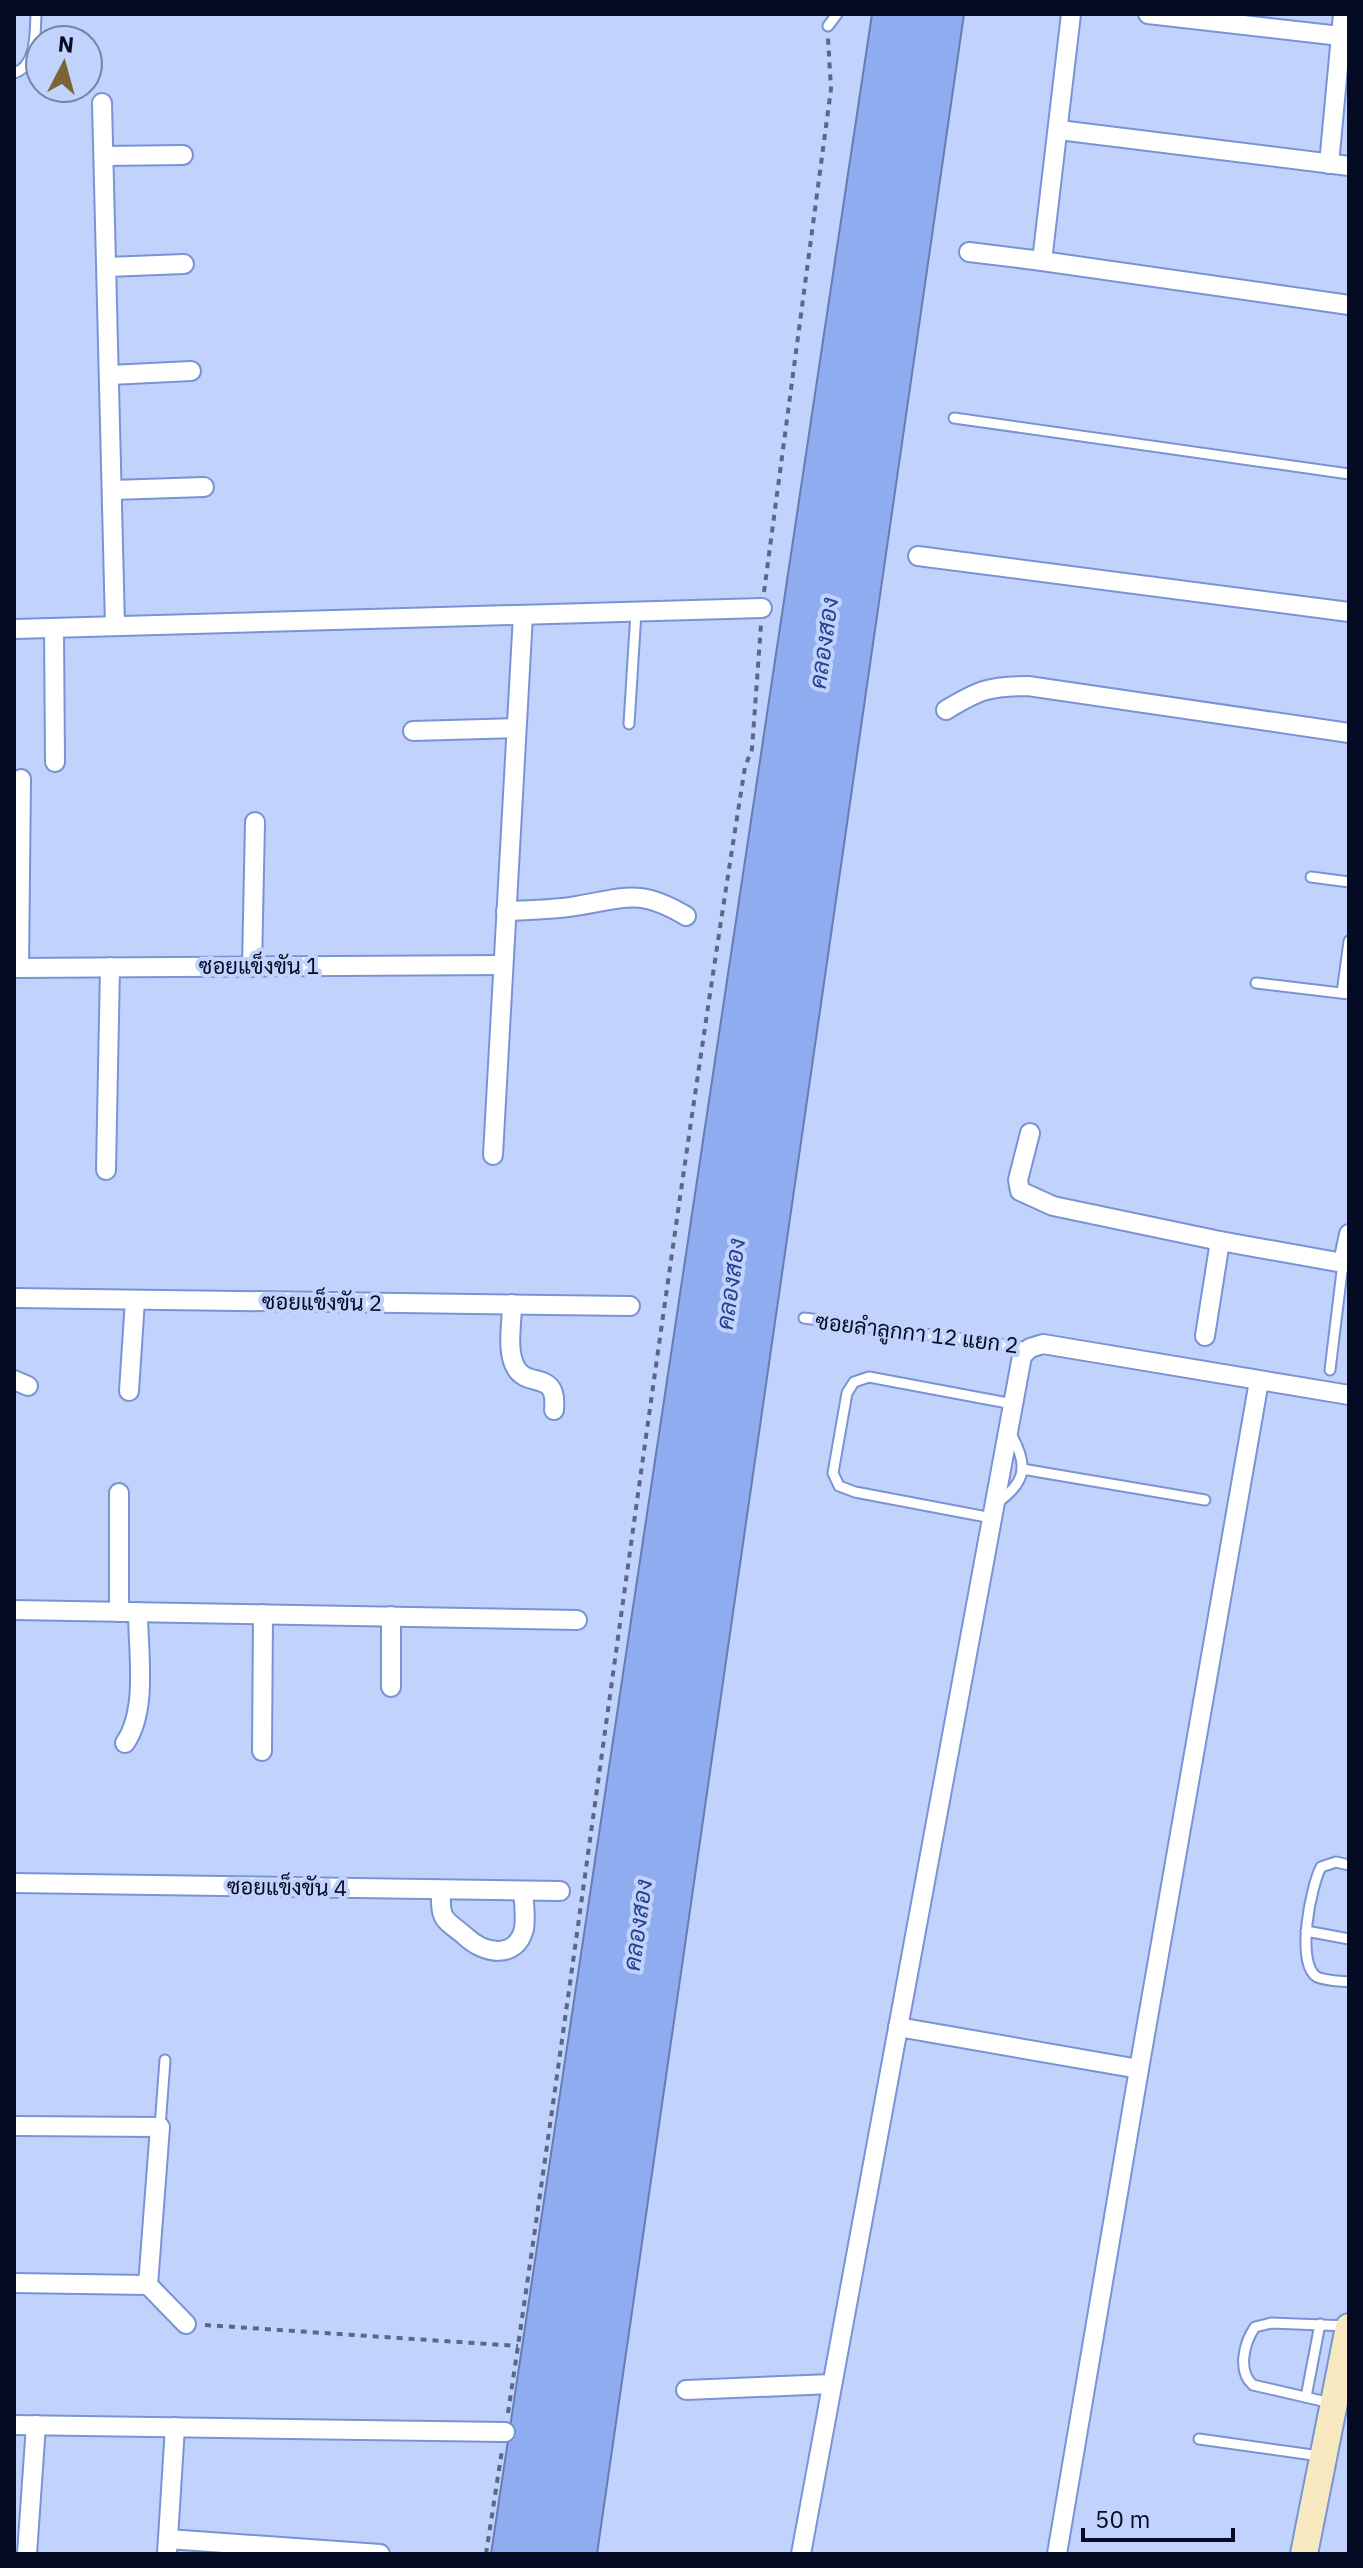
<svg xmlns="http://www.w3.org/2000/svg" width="1363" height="2568" viewBox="0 0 1363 2568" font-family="'IBM Plex Sans',Sarabun,sans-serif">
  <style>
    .water { fill: #90acf0; stroke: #667cb2; stroke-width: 2 }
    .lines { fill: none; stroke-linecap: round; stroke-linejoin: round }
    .service-casing { stroke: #7993d3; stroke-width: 13 }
    .minor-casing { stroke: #7993d3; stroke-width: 22 }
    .secondary-casing { stroke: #7993d3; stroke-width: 30 }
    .path { stroke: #5b6786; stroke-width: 4; stroke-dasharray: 6 6; stroke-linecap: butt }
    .service { stroke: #fff; stroke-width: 9 }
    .minor { stroke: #fff; stroke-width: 18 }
    .secondary { stroke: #f8e8c0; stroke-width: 26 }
    .labels { text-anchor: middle; stroke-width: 8; stroke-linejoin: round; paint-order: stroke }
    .street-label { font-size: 22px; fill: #050b22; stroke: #c1d3fc }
    .water-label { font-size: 24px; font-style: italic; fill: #27418f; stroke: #c1d3fc }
  </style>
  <rect width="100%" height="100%" fill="#c1d3fc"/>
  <path class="water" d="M872,14h92l-367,2540h-106z"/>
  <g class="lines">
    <defs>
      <g id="service">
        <path d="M828,26l9,-12"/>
        <path d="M14,73c23,-7 21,-40 22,-59"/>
        <path d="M954,418l395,56"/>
        <path d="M629,724l7,-112"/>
        <path d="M1311,877l38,5"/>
        <path d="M1256,983l93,11"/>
        <path d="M1342,993l7,-52"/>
        <path d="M804,1318l226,30"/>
        <path d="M1330,1370l13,-107"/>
        <path d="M1022,1469l183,31"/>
        <path d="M997,1503c31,-22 31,-39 13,-71"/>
        <path d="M992,1518l-137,-26 -16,-6 -6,-13 14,-80 7,-11 15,-5 144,27"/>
        <path d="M1349,1865l-13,-3 -15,5c-10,19 -26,96 -4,110 9,4 23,4 32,5"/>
        <path d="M1306,1931l43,8"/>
        <path d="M160,2127l5,-67"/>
        <path d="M1306,2397l14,-73"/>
        <path d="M1331,2403l-78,-18c-16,-14 -9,-42 2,-58l16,-4 77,3"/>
        <path d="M1199,2439l121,17"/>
      </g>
      <g id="minor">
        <path d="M1071,14l-29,247 307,44"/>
        <path d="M1148,14l201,23"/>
        <path d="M102,103l13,523"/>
        <path d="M1059,130l290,36"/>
        <path d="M104,156l79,-1"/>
        <path d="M1329,164l14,-150"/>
        <path d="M969,252l73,9"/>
        <path d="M107,267l77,-3"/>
        <path d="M110,375l81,-4"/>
        <path d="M113,490l91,-3"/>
        <path d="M918,556l431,56"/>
        <path d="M54,628l1,134"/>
        <path d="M14,629l748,-21"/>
        <path d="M946,710c33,-20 43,-24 82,-24l321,47"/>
        <path d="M413,731l103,-3"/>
        <path d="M506,911c23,-1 47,-1 70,-5 50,-8 63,-18 110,10"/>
        <path d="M252,967l3,-145"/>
        <path d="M14,968l489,-3"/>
        <path d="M19,968l2,-189"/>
        <path d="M1030,1133l-12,47 2,11 33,15 167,35 123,22 6,-29"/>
        <path d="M493,1155l30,-540"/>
        <path d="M106,1170l4,-203"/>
        <path d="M14,1298l616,8"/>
        <path d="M512,1304c0,20 -6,47 4,64 12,21 42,1 38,42"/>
        <path d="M1205,1336l15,-95"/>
        <path d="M14,1380l14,6"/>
        <path d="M129,1391l6,-91"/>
        <path d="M119,1493v119"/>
        <path d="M14,1610l563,10"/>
        <path d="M391,1616v71"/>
        <path d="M125,1743c23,-33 13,-91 13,-131"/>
        <path d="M262,1751l1,-137"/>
        <path d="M14,1883l546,8"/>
        <path d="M441,1890c0,7 -1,18 2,25 3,8 16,15 22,21 19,18 51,24 59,-7 2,-12 0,-26 -1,-38"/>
        <path d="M898,2027l241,42"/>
        <path d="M14,2126l146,1 -12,158 38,39"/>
        <path d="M14,2283l134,2"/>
        <path d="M686,2390l146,-6"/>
        <path d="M14,2425l491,7"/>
        <path d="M168,2539l212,15"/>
        <path d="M27,2554l9,-129"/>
        <path d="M167,2554l8,-127"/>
        <path d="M801,2554l221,-1198 8,-8 13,-4 306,51"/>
        <path d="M1057,2554l82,-485 120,-688"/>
      </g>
      <path id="secondary" d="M1304,2554l45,-227"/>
    </defs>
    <use href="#service" class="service-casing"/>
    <use href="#minor" class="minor-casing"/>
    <use href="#secondary" class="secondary-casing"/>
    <g class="path">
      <path d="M764,592l67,-503 -3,-51"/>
      <path d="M205,2325l313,21"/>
      <path d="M508,2413c82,-548 150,-1098 237,-1646l7,-18 9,-124"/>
      <path d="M486,2554l16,-104"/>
    </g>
    <use href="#service" class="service"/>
    <use href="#minor" class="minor"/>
    <use href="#secondary" class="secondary"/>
  </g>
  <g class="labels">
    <g class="street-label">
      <text x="259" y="974">ซอยแข็งขัน 1</text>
      <text transform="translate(322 1302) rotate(1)" y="8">ซอยแข็งขัน 2</text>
      <text transform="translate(917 1333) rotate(7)" y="8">ซอยลําลูกกา 12 แยก 2</text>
      <text transform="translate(287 1887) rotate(1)" y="8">ซอยแข็งขัน 4</text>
    </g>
    <g class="water-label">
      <text transform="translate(824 643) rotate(-82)" y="8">คลองสอง</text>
      <text transform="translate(731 1284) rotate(-82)" y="8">คลองสอง</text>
      <text transform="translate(638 1925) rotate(-82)" y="8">คลองสอง</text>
    </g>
  </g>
  <rect width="1363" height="2568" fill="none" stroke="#050b22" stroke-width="32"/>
  <g transform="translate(64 64) rotate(6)"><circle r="38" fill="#c1d3fc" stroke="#7683a5" stroke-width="2"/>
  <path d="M0-6L14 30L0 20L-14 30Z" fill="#7b6535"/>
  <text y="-12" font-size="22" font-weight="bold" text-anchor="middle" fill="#050b22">N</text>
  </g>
  <path d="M1083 2528v12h150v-12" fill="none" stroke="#050b22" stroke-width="4"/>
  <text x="1095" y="2528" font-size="24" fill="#050b22" stroke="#c1d3fc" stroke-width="6" paint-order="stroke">50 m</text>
</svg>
